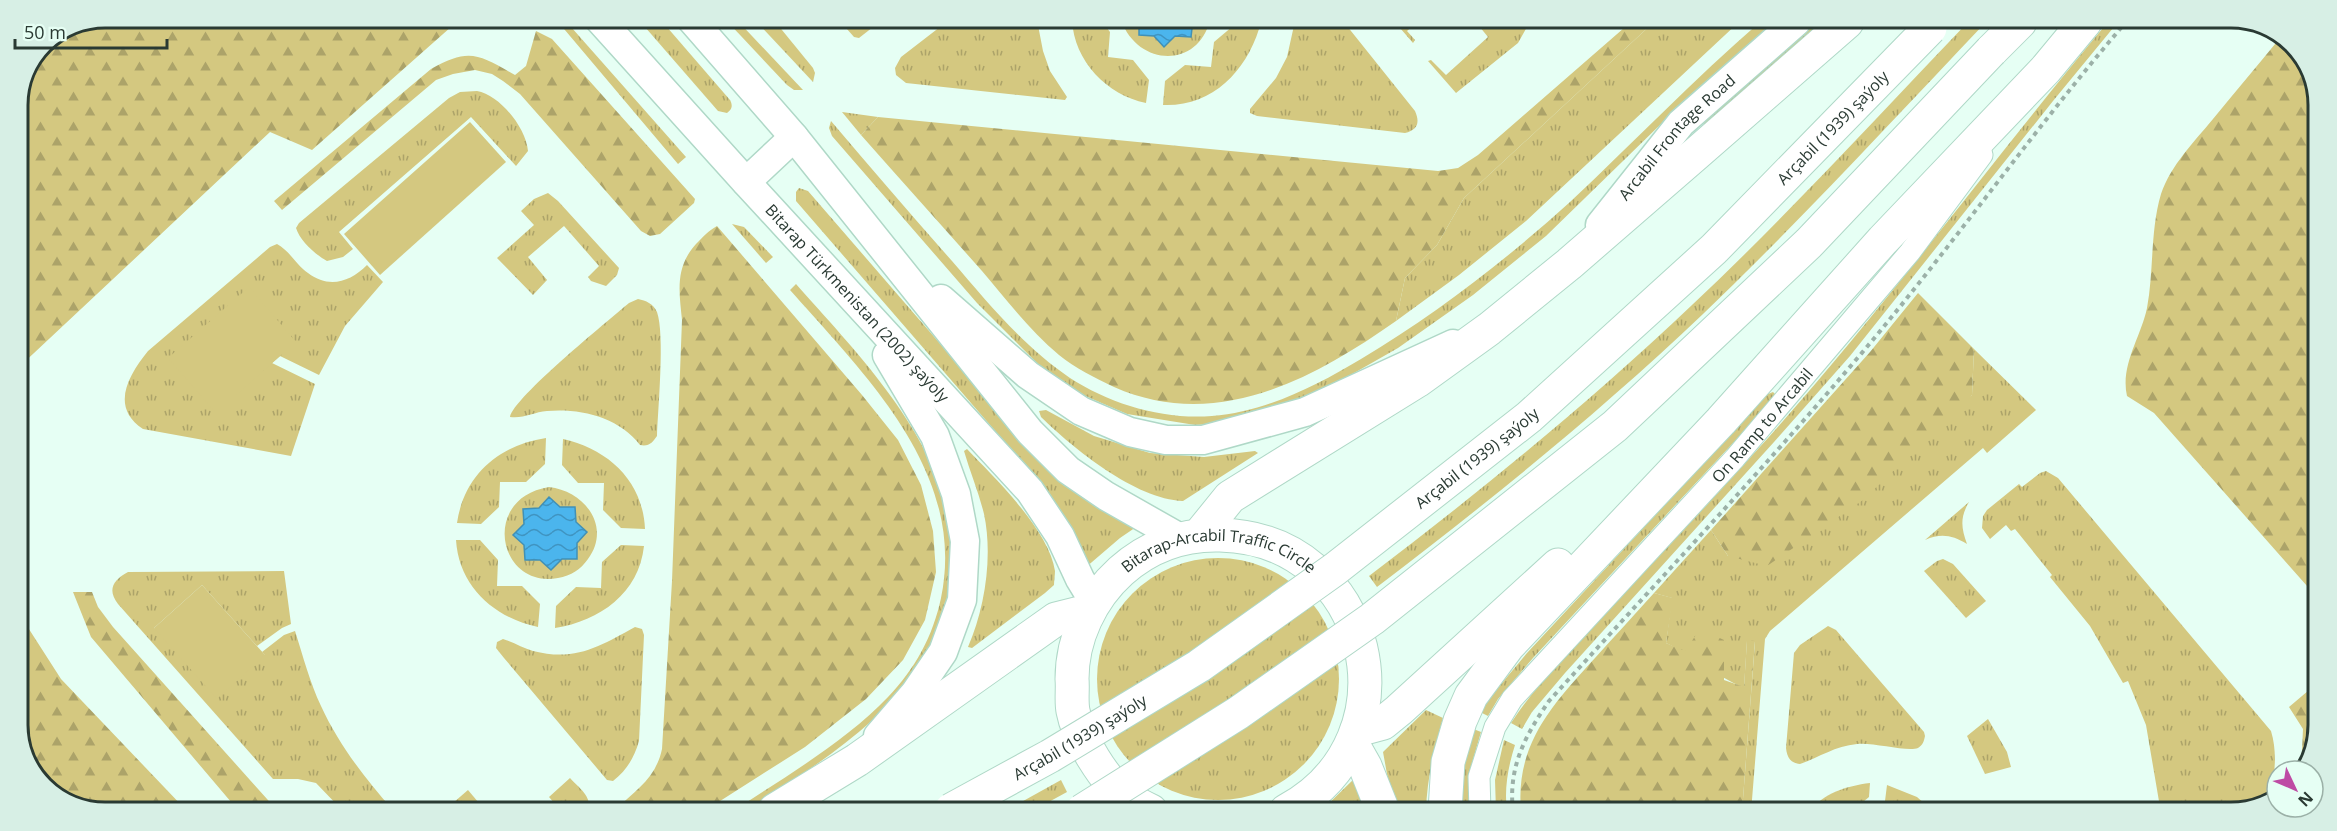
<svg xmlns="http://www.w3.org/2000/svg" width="2337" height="831" viewBox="0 0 2337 831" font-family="'Open Sans',sans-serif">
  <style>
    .grass { fill: url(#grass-tufts) }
    .forest { fill: url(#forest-firs) }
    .park { fill: #d4c880 }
    .water { fill: url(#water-waves); stroke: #4190b5; stroke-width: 1.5 }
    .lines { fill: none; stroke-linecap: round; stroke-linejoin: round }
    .street-casing { stroke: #afd8c7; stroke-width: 23 }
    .secondary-casing { stroke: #afd8c7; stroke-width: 31 }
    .primary-casing { stroke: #afd8c7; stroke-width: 35 }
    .path { stroke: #9cb1a8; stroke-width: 4; stroke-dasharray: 4.5 4.5; stroke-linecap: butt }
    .street { stroke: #fff; stroke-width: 21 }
    .secondary { stroke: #fff; stroke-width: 28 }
    .primary { stroke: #fff; stroke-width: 33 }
    .primary-bridge-casing { stroke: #afd8c7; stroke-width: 35; stroke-linecap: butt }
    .primary-bridge { stroke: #fff; stroke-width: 33 }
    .labels { text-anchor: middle; stroke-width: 4.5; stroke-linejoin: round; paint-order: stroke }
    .street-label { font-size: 16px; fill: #2a3a33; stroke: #e6fff4 }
    .rim { fill: none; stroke: #2a3a33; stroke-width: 3 }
  </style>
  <defs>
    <pattern id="grass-tufts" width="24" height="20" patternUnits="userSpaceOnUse" patternTransform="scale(1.5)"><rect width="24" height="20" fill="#d4c880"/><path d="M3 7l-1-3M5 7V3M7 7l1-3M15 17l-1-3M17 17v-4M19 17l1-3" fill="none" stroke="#aca369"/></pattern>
    <pattern id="forest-firs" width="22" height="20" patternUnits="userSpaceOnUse" patternTransform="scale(1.5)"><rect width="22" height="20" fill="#d4c880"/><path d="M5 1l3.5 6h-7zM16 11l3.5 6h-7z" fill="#aca369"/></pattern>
    <pattern id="water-waves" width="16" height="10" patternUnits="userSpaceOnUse" patternTransform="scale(1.5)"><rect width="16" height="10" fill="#4bb5ed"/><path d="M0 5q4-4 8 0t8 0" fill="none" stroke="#3f94c1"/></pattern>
  </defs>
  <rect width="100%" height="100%" fill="#e6fff4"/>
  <g class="grass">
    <path d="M552,19h12l122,138 -8,7 -119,-141z"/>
    <path d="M638,19h22l70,81c3,6 2,9 -3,13l-9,-2z"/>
    <path d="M725,19h11l67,71h-9l-7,-5z"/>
    <path d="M754,19h19l40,49 2,5 -2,9z"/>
    <path d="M839,20h43l-23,18 -5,-1z"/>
    <path d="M949,20h88l6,31 7,20 17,26 -2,3 -159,-17 -10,-8 -1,-7 6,-11z"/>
    <path d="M1072,20h29l9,12 -2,25 25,3 16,20 -3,23c-39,-8 -72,-42 -74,-83z"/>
    <path d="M1121,20h18v15l54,-15h17c-12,49 -72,47 -89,0z"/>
    <path d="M1295,21h48l72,90c5,11 3,19 -10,22l-148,-17 -7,-3v-4l26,-31 11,-21z"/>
    <path d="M1394,21h24l-11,10 8,9 -2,3z"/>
    <path d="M1475,21h50l2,6 -9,16 -62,50 -28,-32 3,-1 15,15 42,-38z"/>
    <path d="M1655,21h85l-214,200 -67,54 -63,46 9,-43 32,-33 27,-47z"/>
    <path d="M1760,22h14l-111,100 -117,114 -73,59 -75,53 -72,41 -49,20 -63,15 -19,1 -68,-11 -44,-19 -41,-27 -65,-65 -145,-167 -3,-8 2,-7c40,47 80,94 121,140 36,42 72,86 118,117 40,26 93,42 142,38 53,-4 104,-30 149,-57 74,-44 145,-99 209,-157 64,-60 124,-123 190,-180z"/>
    <path d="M1817,22h12l-125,105v-4z"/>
    <path d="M1968,22h18c-93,98 -185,198 -283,292 -103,98 -213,187 -326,273l-8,-11c112,-85 221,-174 323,-271 96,-90 185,-188 276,-283z"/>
    <path d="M2108,22h10l-65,79 -203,255 -76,86 -209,231 -33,39 -10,17 -11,-6c26,-40 62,-74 94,-109 54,-58 110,-117 163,-176 120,-134 225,-279 340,-416z"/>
    <path d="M1233,26l26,3c-14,44 -48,78 -96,76l2,-24 20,-16 26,2 3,-25z"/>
    <path d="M477,91c23,4 49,37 51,60l-12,15 -45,-49 -132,115 14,17 -10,8 -16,4c-11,-6 -27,-20 -31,-33l3,-5 150,-125 11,-6z"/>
    <path d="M842,112l36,5 -17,18z"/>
    <path d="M799,188l9,3 225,260 109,72 -22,15 -35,30 -37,-76 -252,-291v-9z"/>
    <path d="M548,193l10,8 61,67 -2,7 -11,11 -15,-5 -3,-4 11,-11 -35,-40 -36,31 19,23 -14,15 -36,-37 37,-33 -13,-14 13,-12z"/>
    <path d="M732,224l12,3 29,30 -7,6z"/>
    <path d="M277,244c13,7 19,21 31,29 21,16 42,9 59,-8l16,17 -38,44 -26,49 -39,-19 16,-14 -24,21 43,21 -24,72 -148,-27c-33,-22 -15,-53 5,-78l122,-104z"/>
    <path d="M796,284c77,87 179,187 152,314 -4,22 -15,53 -28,71 -45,60 -110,100 -171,141h-14c51,-34 110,-68 153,-113 27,-28 45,-61 53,-99 26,-125 -75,-222 -151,-308z"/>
    <path d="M638,299c8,2 15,4 19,13 8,23 1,96 0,124 -4,6 -8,11 -17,9 -21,-28 -60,-37 -93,-34 -13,1 -24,8 -37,6 3,-19 99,-97 119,-114z"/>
    <path d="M1974,349l62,61 -49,43 -4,-5 -213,183 -5,8 -14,173h-9l13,-170 -8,-1 -3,47c-29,-12 -50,-33 -78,-45l6,-45 -18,-5 57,-63 17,26 244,-161z"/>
    <path d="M1773,392l2,2 -1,5 -241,259 -35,41 -10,17 -8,-4 12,-17 35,-42 241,-259z"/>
    <path d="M1046,410l48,26 56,17 54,4 51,-6 3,2 -75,48c-48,-2 -109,-52 -142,-84l-2,-6z"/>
    <path d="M546,438l-1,26 -19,18h-26l-1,25 -18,17 -24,-1c7,-48 42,-78 89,-85z"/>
    <path d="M563,439c45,10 80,42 82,90l-24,-1 -18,-18 1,-27h-26l-16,-18z"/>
    <path d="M967,449c27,28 82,81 88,122 0,4 -1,10 -1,14l-9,8 -73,55 -4,-1c17,-39 25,-91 16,-133 -5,-21 -14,-42 -20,-63z"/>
    <path d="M2046,471l12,7 213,253c7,23 3,45 0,69l-40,13h-70l-15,-88 -18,-44 -5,2 -33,-57 -40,-49 2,-2 -37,-46 -4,2 -5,-6 -16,14 -8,-11 1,-12 4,-6 32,-26 3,3 18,-14z"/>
    <path d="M549,487c35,4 63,39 39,72 -7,10 -17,17 -30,19 -60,11 -78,-80 -9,-91z"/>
    <path d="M1969,502c-9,15 -8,26 -2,42 -15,-9 -26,-11 -42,-4z"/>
    <path d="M456,540h24l18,20 -1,26h25l18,18 -2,23c-43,-9 -79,-40 -82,-87z"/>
    <path d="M621,545l23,1c-5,47 -44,75 -89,82l1,-22 20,-19 25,1 1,-26z"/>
    <circle cx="1218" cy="679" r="121"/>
    <path d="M1943,559l10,5 33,37 -20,17 -42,-47 13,-10z"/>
    <path d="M284,571l7,53 -9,4 -25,18 -55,-61 -48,43 111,27 -3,-3 22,-17 11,-4c8,25 15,52 26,75 18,39 43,71 71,103h-51l-25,-26 -18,-4h-25l-155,-175c-11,-14 -5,-24 10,-32z"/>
    <path d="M1828,626l8,4 88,102 1,4c-1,5 -2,9 -7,12 -11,4 -46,-6 -61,-4 -22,2 -37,13 -57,20 -9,-1 -13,-6 -14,-16l8,-95 6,-8z"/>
    <path d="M635,627l7,2 2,6 -5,106c-5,17 -12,29 -26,40l-6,-1 -103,-122 -8,-10 1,-6 6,-3c10,3 20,9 30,12 43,11 67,-5 102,-24z"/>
    <path d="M1426,710l17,8c-9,32 -16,60 -17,93h-30l-7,-26 -6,-33z"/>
    <path d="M1988,719l19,33 4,15 -26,7 -18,-38z"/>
    <path d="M1471,728l10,4 -11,38 -1,41h-12v-18z"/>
    <path d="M1504,740l11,5c-7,22 -11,44 -8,66h-11l-1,-31z"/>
    <path d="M1357,776l9,35h-45z"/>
    <path d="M570,778c8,9 23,19 18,32l-39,-1 6,-5 -6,-7z"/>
    <path d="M1061,780l6,12 -33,18h-27z"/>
    <path d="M1870,783l-1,14 -18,15h-43c16,-19 38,-26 62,-29z"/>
    <path d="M1887,785l30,12 17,15h-39l-10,-11z"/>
    <path d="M468,790l16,19h-38z"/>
  </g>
  <g class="forest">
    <path d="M106,18l354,1 -148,131 -42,-18 -252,236v-268l26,-56z"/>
    <path d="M1632,21h23l-191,177 -27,47 -32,33 -9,43c-84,59 -180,111 -282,66 -19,-9 -39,-19 -55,-32 -29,-24 -53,-56 -77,-84 -40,-45 -81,-91 -121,-136l17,-18 560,54 20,-3 20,-13z"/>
    <path d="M536,31l16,8 143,160 -1,4 -34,31 -10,2 -9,-5 -121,-137 -17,-13 -11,-7 -17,-4 -22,4 -17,6 -154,130 -8,-9 157,-132c39,-22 48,-14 84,6l11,-9z"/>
    <path d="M2280,38l21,14 18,48 -4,495 -161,-182 -27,-17c-7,-31 14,-59 20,-88 7,-37 3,-77 14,-114 10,-29 33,-52 52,-75 22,-27 45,-54 67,-81z"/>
    <path d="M717,226l145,169 36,45 23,45 12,46 3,41 -11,48 -22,40 -37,39 -61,48 -99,63h-91c21,-20 41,-32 47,-61l10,-168 10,-261c-3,-29 -7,-53 14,-76 7,-7 12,-13 21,-18z"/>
    <path d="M1918,293l56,56 -2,46 -109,105 -96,66 -39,-10 -17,-26 159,-178z"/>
    <path d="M92,592l6,15 15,20 163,182h-39l-146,-172 -18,-45z"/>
    <path d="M1654,593l19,5 -7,45 19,8 15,-22 24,11v40l20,7 3,-47 8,1 -13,171 -221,-1c-6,-67 32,-107 74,-153 19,-21 39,-43 59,-65z"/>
    <path d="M18,612l43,67 124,130 -107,-1 -42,-29 -18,-48z"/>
    <path d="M2315,685l-1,68 -13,18 2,-42 -14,-22z"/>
  </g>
  <g class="park">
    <path d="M470,122l36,40 -126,113 -36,-41z"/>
    <path d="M249,287l47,55 -80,71 -48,-55z"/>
    <path d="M202,585l63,70 -48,44 -63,-71z"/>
  </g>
  <g class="water">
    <path d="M1139,20h54l-2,17 -16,-1 -11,11 -10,-11 -15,-1z"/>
    <path d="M549,497l11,10h15l1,15 11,10 -10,11v16h-15l-11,11 -11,-10h-15l-1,-15 -11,-10 11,-11 -1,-15 16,-1z"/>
  </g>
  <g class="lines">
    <defs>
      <g id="street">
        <path id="s1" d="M1480,811l-1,-34 16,-50 17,-28 223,-241 175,-206 72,-97"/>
      </g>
      <g id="secondary">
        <path id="s2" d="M599,19l147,163 284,309 30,45 20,43 14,23"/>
        <path d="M691,19l103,118 236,295 38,38 38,26 74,42"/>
        <path d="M746,182l48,-45"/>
        <path id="s3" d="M1600,225l81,-102 115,-101"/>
        <path d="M941,299l87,76 53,36 49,21 36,8h37l102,-28 148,-68"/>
        <path d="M878,736l37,-43 28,-41 19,-52 3,-59 -9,-47 -21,-58 -48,-81"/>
      </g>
      <g id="primary">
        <path d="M1991,51l29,-29"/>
        <path d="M1200,534l30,-37 187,-116 72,-52 80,-65 128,-111 150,-131"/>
        <path d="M1357,730l26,-7 16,-13 159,-145"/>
        <path d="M1352,743l13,23 18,45"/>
        <path d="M775,810l82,-50 199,-141 32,-8"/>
        <path id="s4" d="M1151,811c-8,-4 -16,-8 -24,-13 -22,-16 -49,-60 -54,-87 -2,-10 0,-22 -1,-32 0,-41 19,-81 49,-108 28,-25 62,-37 99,-36 153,3 200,204 66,276"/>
        <path d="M1445,811l3,-49 12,-41 11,-25 37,-50 213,-225 162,-181 163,-171 39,-47"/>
      </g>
    </defs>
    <use href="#street" class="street-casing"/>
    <use href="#secondary" class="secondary-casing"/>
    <use href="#primary" class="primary-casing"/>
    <path class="path" d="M1513,811c-5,-44 12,-75 36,-110 106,-117 215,-232 317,-353 90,-107 169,-220 260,-326"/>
    <use href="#street" class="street"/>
    <use href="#secondary" class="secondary"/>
    <use href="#primary" class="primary"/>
    <defs>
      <g id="primary-bridge">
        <path id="s5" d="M951,810l99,-54 149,-90 136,-97 194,-152 185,-168 216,-221"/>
        <path d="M1082,811l156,-98 134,-94 243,-193 194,-183 182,-192"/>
      </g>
    </defs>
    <use href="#primary-bridge" class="primary-bridge-casing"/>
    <use href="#primary-bridge" class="primary-bridge"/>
  </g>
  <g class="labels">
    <g class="street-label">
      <text dy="6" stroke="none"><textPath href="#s5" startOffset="1120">Arçabil (1939) şaýoly</textPath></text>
      <text dy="6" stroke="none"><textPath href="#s3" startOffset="117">Arcabil Frontage Road</textPath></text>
      <text dy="6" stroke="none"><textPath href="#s2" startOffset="384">Bitarap Türkmenistan (2002) şaýoly</textPath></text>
      <text dy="6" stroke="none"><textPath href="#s1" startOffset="490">On Ramp to Arcabil</textPath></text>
      <text dy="6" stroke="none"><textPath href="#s5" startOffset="634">Arçabil (1939) şaýoly</textPath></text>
      <text dy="6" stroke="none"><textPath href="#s4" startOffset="392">Bitarap-Arcabil Traffic Circle</textPath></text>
      <text dy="6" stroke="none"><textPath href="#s5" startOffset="148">Arçabil (1939) şaýoly</textPath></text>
    </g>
  </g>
  <path d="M0 0H2337V831H0ZM105 28H2231A77 77 0 0 1 2308 105V725A77 77 0 0 1 2231 802H105A77 77 0 0 1 28 725V105A77 77 0 0 1 105 28Z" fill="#d7efe5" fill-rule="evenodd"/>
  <path class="rim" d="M105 28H2231A77 77 0 0 1 2308 105V725A77 77 0 0 1 2231 802H105A77 77 0 0 1 28 725V105A77 77 0 0 1 105 28Z"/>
  <g transform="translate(2295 789) rotate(134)"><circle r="28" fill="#e6fff4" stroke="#9bb0a7" stroke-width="1.5"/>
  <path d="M0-4.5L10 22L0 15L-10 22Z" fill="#be4ba4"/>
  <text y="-9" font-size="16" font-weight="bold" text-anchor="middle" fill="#2a3a33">N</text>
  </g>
  <path d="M15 39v9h152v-9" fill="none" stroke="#2a3a33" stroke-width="3"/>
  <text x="24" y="39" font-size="18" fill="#2a3a33" stroke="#e6fff4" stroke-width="4.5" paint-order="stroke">50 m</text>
</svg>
